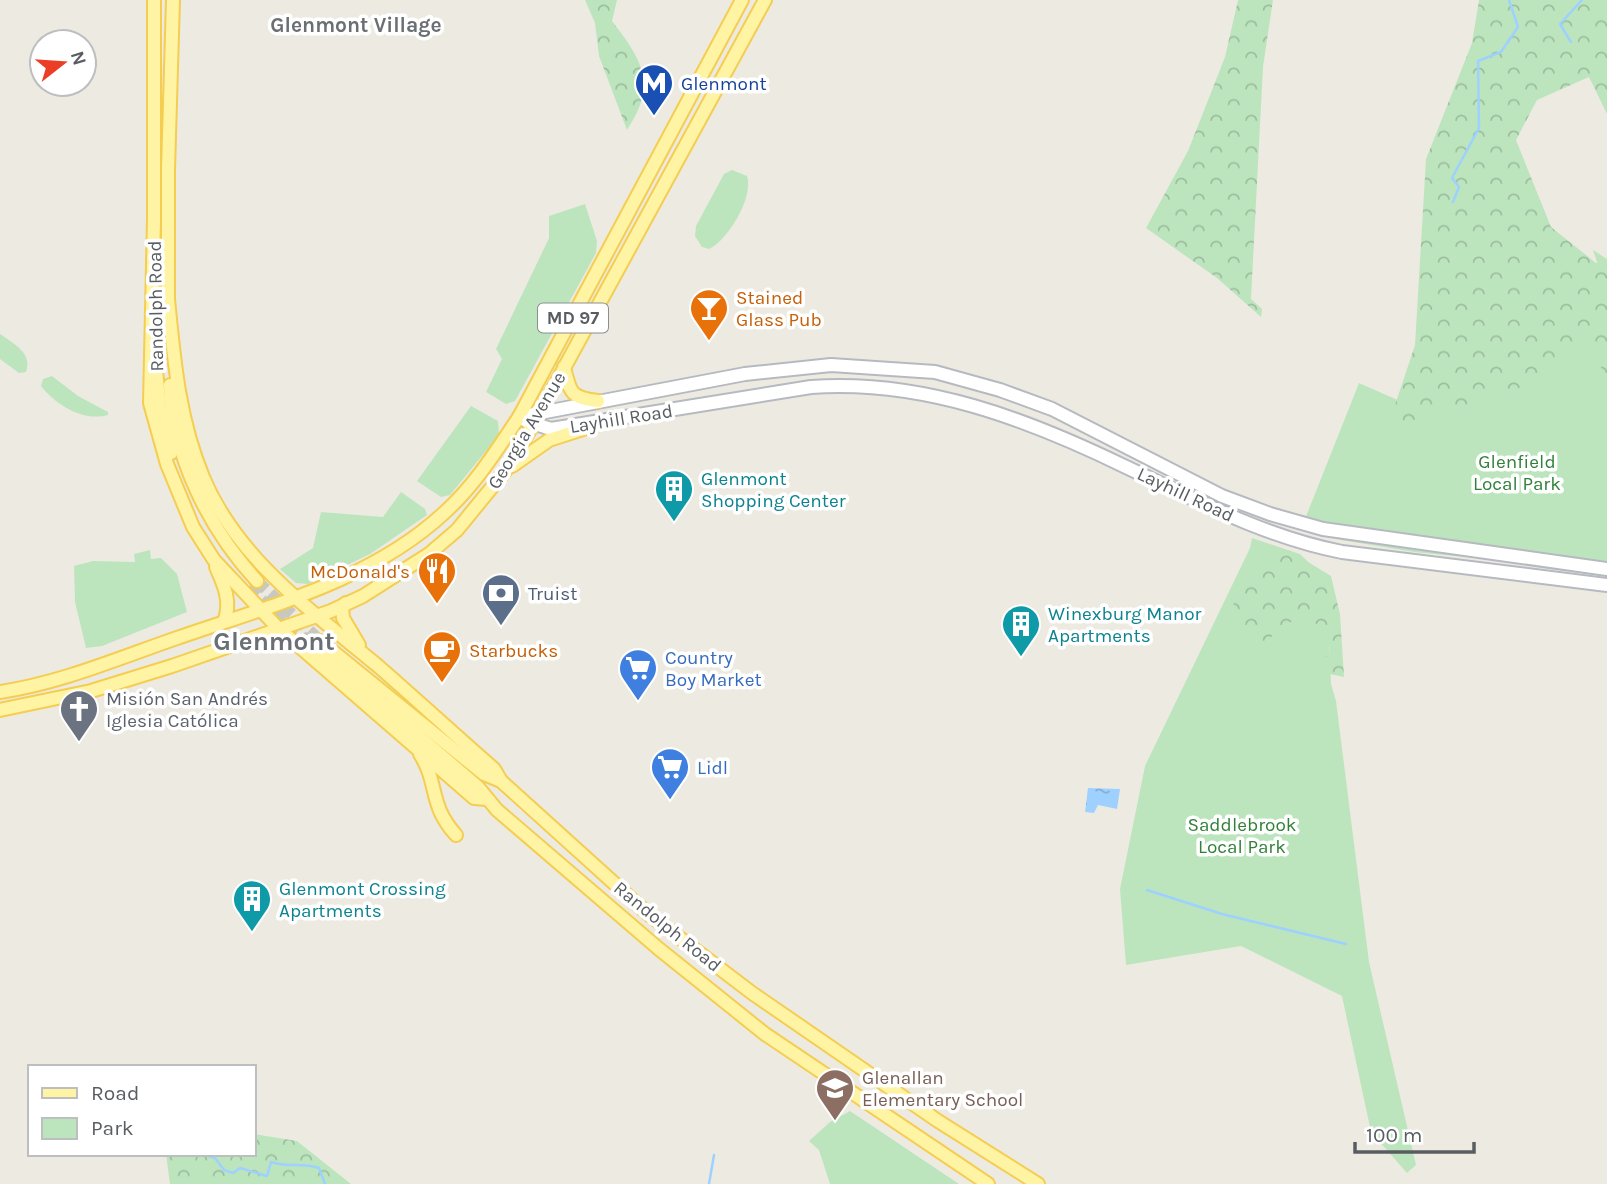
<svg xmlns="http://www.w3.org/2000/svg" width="1607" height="1184" viewBox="0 0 1607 1184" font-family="Karla,sans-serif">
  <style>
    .green { fill: #bce5be }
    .forest { fill: url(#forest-crowns) }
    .water { fill: url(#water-ripples) }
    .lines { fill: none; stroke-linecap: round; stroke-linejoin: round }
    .stream { stroke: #9ed1ff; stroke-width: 2.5 }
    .primary-tunnel { stroke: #c8c8c1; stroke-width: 12; stroke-dasharray: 12 6; stroke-linecap: butt }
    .secondary-casing { stroke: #b6bac0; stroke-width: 16 }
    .primary-casing { stroke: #f4cd52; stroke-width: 16 }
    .secondary { stroke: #fff; stroke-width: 12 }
    .primary { stroke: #fff4a3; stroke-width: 12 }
    .labels { text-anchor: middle; stroke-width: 7; stroke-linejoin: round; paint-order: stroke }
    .shield { fill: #fff; stroke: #8b8e91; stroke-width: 2 }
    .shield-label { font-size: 18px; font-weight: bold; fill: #595d62 }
    .transit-label { font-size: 19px; fill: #164399; stroke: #fff; text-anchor: start }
    .food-label { font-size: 19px; fill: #c56008; stroke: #fff; text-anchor: start }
    .street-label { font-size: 19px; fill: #595d62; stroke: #fff }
    .park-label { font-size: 19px; fill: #318139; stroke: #fff }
    .culture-label { font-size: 19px; fill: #0d838f; stroke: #fff; text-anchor: start }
    .service-label { font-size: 19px; fill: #4e5e75; stroke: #fff; text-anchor: start }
    .shop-label { font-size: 19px; fill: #366cbe; stroke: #fff; text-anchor: start }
    .worship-label { font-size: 19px; fill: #5b616d; stroke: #fff; text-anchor: start }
    .education-label { font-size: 19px; fill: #785e54; stroke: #fff; text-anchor: start }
    .neighbourhood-label { font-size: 21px; font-weight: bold; fill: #6a6f74; stroke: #fff }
    .district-label { font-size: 26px; font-weight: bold; fill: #6a6f74; stroke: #fff }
  </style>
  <defs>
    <pattern id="forest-crowns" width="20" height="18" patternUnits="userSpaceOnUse" patternTransform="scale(1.75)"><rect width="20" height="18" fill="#bce5be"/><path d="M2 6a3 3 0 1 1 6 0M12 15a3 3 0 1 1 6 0" fill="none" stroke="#9cbd9e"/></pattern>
    <pattern id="water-ripples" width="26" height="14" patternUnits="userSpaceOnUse" patternTransform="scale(1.75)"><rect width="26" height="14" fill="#9ed1ff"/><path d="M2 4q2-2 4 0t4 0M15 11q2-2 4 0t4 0" fill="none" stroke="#84add2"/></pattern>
  </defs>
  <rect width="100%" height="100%" fill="#edebe1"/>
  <g class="green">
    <path d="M732,170l15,6c7,21 -19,64 -38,73l-7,-2 -7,-11 1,-10 28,-52z"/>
    <path d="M585,204l12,37 -1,12 -81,148 -9,3 -20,-12 16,-33 -6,-10 53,-111v-22z"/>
    <path d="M1593,250l14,9v312l-193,-19 -73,-12 -38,-16 56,-141 50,22 195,-122z"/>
    <path d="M0,334c14,10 33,19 26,38l-7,1 -19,-14z"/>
    <path d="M52,376l26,20 30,16v3c-25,7 -52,-10 -67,-29l2,-7z"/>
    <path d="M471,406l27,15 1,14 -49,60 -9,2 -24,-16z"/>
    <path d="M401,492l24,17 2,6 -57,39 -62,30 -12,-1 -16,-14 33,-21 8,-36 62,5z"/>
    <path d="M1252,538l48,16 26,25 5,105 5,17 33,261 47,203 -9,8 -36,-41 -29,-136 -101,-50 -115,19 -6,-76 25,-123 105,-218z"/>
    <path d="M150,550l1,9 10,-1 16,16 10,38 -85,34 -16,2 -11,-46 -1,-36 19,-5 42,1 -1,-8z"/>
    <path d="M850,1111l109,73h-129l-11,-34 -10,-9 21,-19z"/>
  </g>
  <g class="forest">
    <path d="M585,0h32l-5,21c30,39 46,63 15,109l-28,-74 -4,-33z"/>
    <path d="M1238,0h35l-10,67 -12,232 11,10 -1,8 -44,-39 -71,-50 42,-77 37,-94z"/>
    <path d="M1479,0h128v114l-18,-37 -52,23 -21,40 35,87 45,36 11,-1v132l-8,-36 -22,-13 -36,36 -119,38 -33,4 26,-78 11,-186 46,-116z"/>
    <path d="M1275,547l15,4 41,25 9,38 4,63 -24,-5 -3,-6 4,-9 8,-1c4,-27 -18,-44 -43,-32 -8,4 -13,13 -21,18l-13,-3 -21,-15c-3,-31 28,-55 44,-77z"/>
    <path d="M254,1134l43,7 54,43h-181l-4,-30h88z"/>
  </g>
  <path class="water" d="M1088,788l32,1 -3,20 -19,-4 -4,8 -9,-1z"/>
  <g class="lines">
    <g class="stream">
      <path d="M1571,42l-11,-18 22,-24"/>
      <path d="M1453,202l6,-15 -7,-9 27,-50 -1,-67 23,-9 17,-25 -9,-27"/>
      <path d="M1147,890l75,24 124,30"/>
      <path d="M201,1154l14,4 9,12 9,3 7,-5 27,8 4,-14c17,6 31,0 48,6l6,16"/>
      <path d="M709,1184l5,-29"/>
    </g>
    <g class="primary-tunnel">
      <path d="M257,581l63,60"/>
      <path d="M248,588l66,59"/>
    </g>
    <defs>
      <g id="secondary">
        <path d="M519,417l226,-43 86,-9 104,7 65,18 52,19 170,87 48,18 53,15 284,40"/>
        <path d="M526,421l25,8 260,-42c112,-8 216,32 315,80 70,33 139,70 216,85l265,33"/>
      </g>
      <g id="primary">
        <path d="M154,0v224"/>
        <path d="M154,218l-4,185 17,61 26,63 21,33 64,68 196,170 13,1"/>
        <path d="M168,299c6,61 11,121 35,178 34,82 109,134 175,189 39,34 77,69 116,103l7,12"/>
        <path d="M168,308v-138l5,-170"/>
        <path d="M564,367c6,26 7,31 34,34"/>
        <path d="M156,371l4,35 11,47"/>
        <path d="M170,385c3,72 39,144 87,196"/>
        <path d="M512,466l37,-26 53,-17"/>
        <path d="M216,567c8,18 16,35 8,55"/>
        <path d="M346,603l-4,4 1,11 16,27"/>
        <path d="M320,641l164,133 17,7 146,132 105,80 186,128 100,63"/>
        <path d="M317,649l161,138 19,23 162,139 106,85 223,150"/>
        <path d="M0,692c61,-9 119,-34 177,-54 92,-32 194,-57 267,-125 31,-28 52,-62 75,-96l223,-417"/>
        <path d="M0,710l91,-19 81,-25 159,-55 32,-15 66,-42 28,-24 49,-60 27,-45 232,-425"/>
        <path d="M420,754c19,30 8,50 36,81"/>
      </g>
    </defs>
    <use href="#secondary" class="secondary-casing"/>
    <use href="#primary" class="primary-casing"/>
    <use href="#secondary" class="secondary"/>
    <use href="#primary" class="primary"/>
  </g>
  <defs>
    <symbol id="metro-pin" viewBox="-11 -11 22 30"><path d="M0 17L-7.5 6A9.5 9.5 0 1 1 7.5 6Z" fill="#1a4fb4" stroke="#fff"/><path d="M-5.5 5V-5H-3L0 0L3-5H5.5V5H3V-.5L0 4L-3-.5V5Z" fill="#fff"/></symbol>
    <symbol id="bar-pin" viewBox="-11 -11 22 30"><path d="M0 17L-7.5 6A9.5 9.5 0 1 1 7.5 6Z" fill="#e8710a" stroke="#fff"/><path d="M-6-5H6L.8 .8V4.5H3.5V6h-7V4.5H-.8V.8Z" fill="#fff"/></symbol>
    <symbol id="building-pin" viewBox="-11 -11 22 30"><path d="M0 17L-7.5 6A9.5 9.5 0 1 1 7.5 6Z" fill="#0f9aa8" stroke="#fff"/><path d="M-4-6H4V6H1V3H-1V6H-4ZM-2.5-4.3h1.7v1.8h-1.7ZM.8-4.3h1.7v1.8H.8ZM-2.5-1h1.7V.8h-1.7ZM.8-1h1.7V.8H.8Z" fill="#fff"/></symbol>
    <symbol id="restaurant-pin" viewBox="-11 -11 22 30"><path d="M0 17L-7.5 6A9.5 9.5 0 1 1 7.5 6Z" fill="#e8710a" stroke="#fff"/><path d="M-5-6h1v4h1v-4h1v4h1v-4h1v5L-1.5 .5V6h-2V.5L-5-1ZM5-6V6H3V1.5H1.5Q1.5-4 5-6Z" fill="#fff"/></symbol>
    <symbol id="bank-pin" viewBox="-11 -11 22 30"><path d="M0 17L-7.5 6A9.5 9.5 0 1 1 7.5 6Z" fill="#5c6f8a" stroke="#fff"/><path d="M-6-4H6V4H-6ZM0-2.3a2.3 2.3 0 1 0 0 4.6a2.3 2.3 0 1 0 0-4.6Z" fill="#fff"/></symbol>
    <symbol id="cafe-pin" viewBox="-11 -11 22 30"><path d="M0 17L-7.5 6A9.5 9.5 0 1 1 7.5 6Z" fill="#e8710a" stroke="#fff"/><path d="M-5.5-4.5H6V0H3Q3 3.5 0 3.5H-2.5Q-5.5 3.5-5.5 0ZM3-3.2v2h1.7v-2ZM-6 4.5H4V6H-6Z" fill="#fff"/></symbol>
    <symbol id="supermarket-pin" viewBox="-11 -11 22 30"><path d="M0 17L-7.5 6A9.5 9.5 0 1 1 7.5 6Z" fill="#3f7fe0" stroke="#fff"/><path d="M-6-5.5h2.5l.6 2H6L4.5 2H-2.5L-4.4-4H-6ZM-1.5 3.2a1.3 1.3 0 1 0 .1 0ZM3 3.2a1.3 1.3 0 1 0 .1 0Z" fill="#fff"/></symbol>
    <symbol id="church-pin" viewBox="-11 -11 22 30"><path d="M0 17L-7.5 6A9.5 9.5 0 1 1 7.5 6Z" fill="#6b7280" stroke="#fff"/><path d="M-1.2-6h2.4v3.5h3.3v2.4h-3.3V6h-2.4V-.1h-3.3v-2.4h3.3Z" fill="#fff"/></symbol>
    <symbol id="school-pin" viewBox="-11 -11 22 30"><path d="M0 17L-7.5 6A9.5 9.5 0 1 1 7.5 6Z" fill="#8d6e63" stroke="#fff"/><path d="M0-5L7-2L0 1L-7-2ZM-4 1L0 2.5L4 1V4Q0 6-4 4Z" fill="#fff"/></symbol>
  </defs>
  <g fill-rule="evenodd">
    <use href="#metro-pin" x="632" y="61" width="44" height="60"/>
    <use href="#bar-pin" x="687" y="286" width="44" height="60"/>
    <use href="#building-pin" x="652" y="467" width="44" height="60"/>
    <use href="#restaurant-pin" x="415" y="549" width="44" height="60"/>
    <use href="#bank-pin" x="479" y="571" width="44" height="60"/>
    <use href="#building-pin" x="999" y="602" width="44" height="60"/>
    <use href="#cafe-pin" x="420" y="628" width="44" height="60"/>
    <use href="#supermarket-pin" x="616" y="646" width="44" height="60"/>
    <use href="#church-pin" x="57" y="687" width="44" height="60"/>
    <use href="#supermarket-pin" x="648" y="745" width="44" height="60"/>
    <use href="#building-pin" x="230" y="877" width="44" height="60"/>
    <use href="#school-pin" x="813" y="1066" width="44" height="60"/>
  </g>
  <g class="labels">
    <rect class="shield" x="538" y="303.5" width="70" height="29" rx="5"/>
    <g class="shield-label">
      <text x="573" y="324">MD 97</text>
    </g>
    <g class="transit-label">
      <text x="681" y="90">Glenmont</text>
    </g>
    <g class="food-label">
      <text x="736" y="304">Stained<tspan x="736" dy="22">Glass Pub</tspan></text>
      <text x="410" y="578" text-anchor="end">McDonald's</text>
      <text x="469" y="657">Starbucks</text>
    </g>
    <g class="street-label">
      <text transform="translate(155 306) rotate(-91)" y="7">Randolph Road</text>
      <text transform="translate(621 418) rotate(-9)" y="7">Layhill Road</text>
      <text transform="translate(526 430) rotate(-59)" y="7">Georgia Avenue</text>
      <text transform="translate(1186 494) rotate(25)" y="7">Layhill Road</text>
      <text transform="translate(668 926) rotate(39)" y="7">Randolph Road</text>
    </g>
    <g class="park-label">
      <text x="1517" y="468">Glenfield<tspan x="1517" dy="22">Local Park</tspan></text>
      <text x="1242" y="831">Saddlebrook<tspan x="1242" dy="22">Local Park</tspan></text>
    </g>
    <g class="culture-label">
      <text x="701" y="485">Glenmont<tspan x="701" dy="22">Shopping Center</tspan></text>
      <text x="1048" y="620">Winexburg Manor<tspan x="1048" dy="22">Apartments</tspan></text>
      <text x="279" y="895">Glenmont Crossing<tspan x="279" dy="22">Apartments</tspan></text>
    </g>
    <g class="service-label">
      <text x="528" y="600">Truist</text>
    </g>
    <g class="shop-label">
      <text x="665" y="664">Country<tspan x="665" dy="22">Boy Market</tspan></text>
      <text x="697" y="774">Lidl</text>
    </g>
    <g class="worship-label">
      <text x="106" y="705">Misión San Andrés<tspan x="106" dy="22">Iglesia Católica</tspan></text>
    </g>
    <g class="education-label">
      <text x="862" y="1084">Glenallan<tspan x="862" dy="22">Elementary School</tspan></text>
    </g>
    <g class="neighbourhood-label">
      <text x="356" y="32">Glenmont Village</text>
    </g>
    <g class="district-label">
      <text x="274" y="650">Glenmont</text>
    </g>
  </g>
  <rect x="28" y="1065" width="228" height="91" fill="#ffffff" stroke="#bdbec0" stroke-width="2"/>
  <rect x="42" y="1088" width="35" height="10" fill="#fff4a3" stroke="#bdbec0" stroke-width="2"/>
  <text x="91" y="1100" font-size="21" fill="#595d62">Road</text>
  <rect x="42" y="1118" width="35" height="21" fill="#bce5be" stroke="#bdbec0" stroke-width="2"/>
  <text x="91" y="1135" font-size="21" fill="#595d62">Park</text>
  <g transform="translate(63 63) rotate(73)"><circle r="33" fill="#ffffff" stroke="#bdbec0" stroke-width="2"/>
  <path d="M0-5L12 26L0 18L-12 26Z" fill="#ec3e27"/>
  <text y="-10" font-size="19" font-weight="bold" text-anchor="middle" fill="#595d62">N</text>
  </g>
  <path d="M1355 1142v10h119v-10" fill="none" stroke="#595d62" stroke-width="3.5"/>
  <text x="1366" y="1142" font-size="21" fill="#595d62" stroke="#ffffff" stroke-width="5" paint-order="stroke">100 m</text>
</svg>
